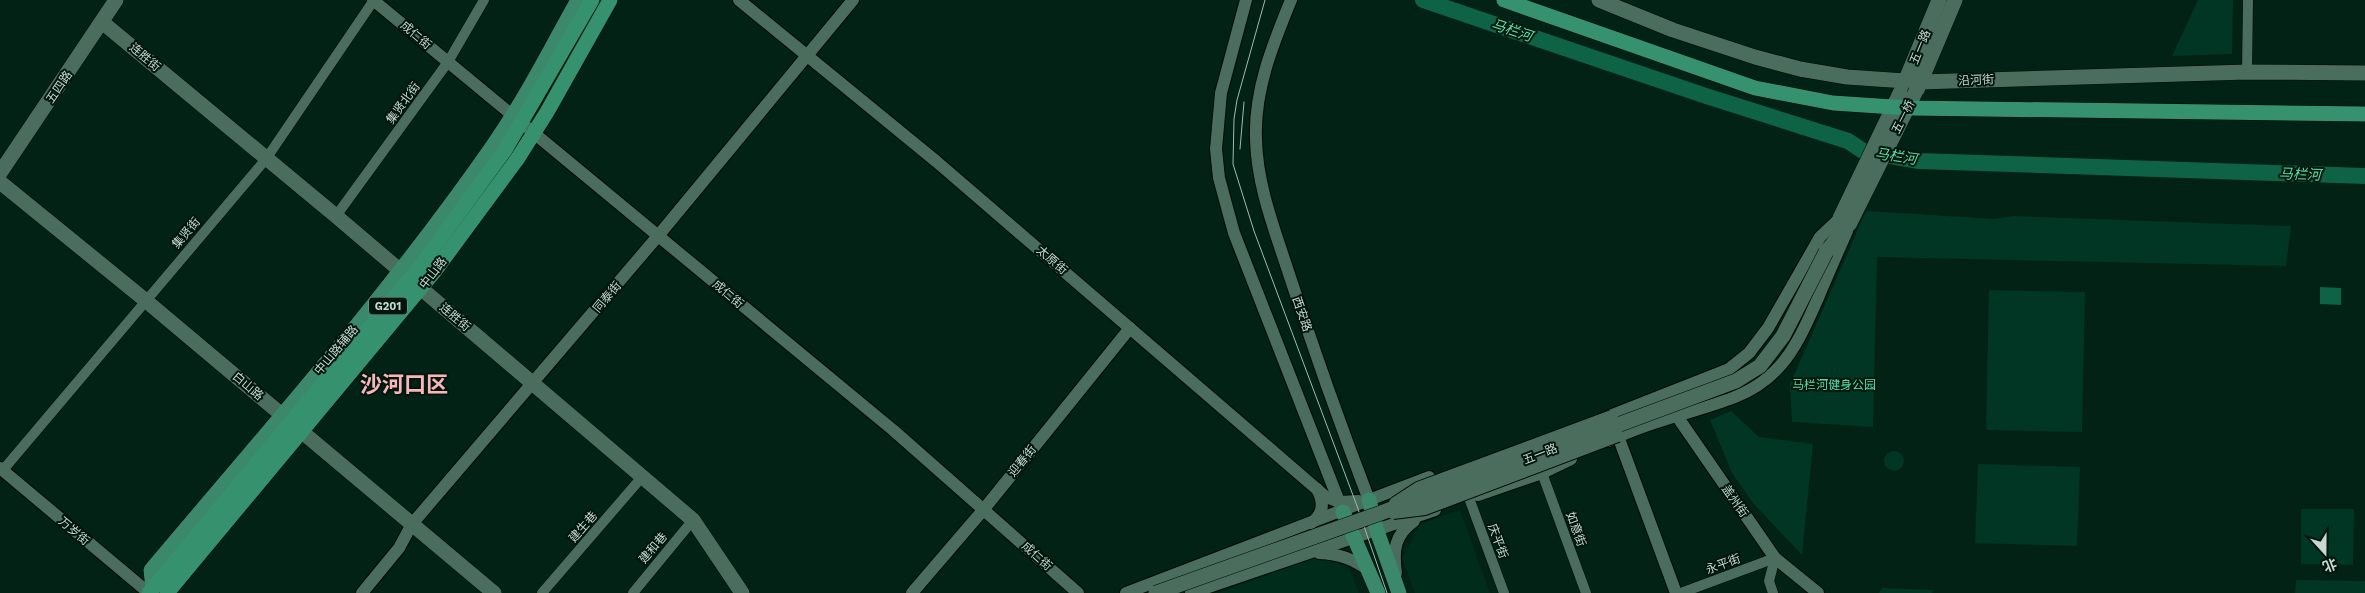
<svg xmlns="http://www.w3.org/2000/svg" width="2365" height="593" viewBox="0 0 2365 593" font-family="'Work Sans','Noto Sans SC',sans-serif">
  <style>
    .built { fill: #002c1c }
    .green { fill: #003623 }
    .water { fill: #0e6245 }
    .lines { fill: none; stroke-linecap: round; stroke-linejoin: round }
    .river { stroke: #0e6245; stroke-width: 16 }
    .minor-casing { stroke: #000a03; stroke-width: 11 }
    .tertiary-casing { stroke: #000a03; stroke-width: 14 }
    .secondary-casing { stroke: #000a03; stroke-width: 16 }
    .primary-casing { stroke: #000a03; stroke-width: 16 }
    .trunk-casing { stroke: #000a03; stroke-width: 16 }
    .minor { stroke: #4b6d5d; stroke-width: 10 }
    .tertiary { stroke: #4b6d5d; stroke-width: 12 }
    .secondary { stroke: #4b6d5d; stroke-width: 15 }
    .primary { stroke: #3b886a; stroke-width: 15 }
    .trunk { stroke: #36916e; stroke-width: 15 }
    .tram { stroke: #a4b9af; stroke-width: 1 }
    .tertiary-bridge-casing { stroke: #000a03; stroke-width: 14; stroke-linecap: butt }
    .secondary-bridge-casing { stroke: #000a03; stroke-width: 16; stroke-linecap: butt }
    .trunk-bridge-casing { stroke: #000a03; stroke-width: 16; stroke-linecap: butt }
    .tertiary-bridge { stroke: #4b6d5d; stroke-width: 12 }
    .secondary-bridge { stroke: #4b6d5d; stroke-width: 15 }
    .trunk-bridge { stroke: #36916e; stroke-width: 15 }
    .labels { text-anchor: middle; stroke-width: 4; stroke-linejoin: round; paint-order: stroke }
    .shield { fill: #01170d; stroke: #8b9e95; stroke-width: 1 }
    .shield-label { font-size: 11px; font-weight: bold; fill: #c6d8cf }
    .street-label { font-size: 12px; fill: #c6d8cf; stroke: #01170d }
    .park-label { font-size: 12px; fill: #57dea9; stroke: #01170d }
    .water-label { font-size: 14px; font-style: italic; fill: #59e0aa; stroke: #01170d }
    .town-label { font-size: 22px; font-weight: bold; fill: #f9b5ba; stroke: #01170d }
  </style>
  <rect width="100%" height="100%" fill="#012215"/>
  <g class="built">
    <path d="M1460,510l30,83h-75l-13,-35 18,-34z"/>
    <path d="M1319,556l30,12 10,25h-141z"/>
  </g>
  <g class="green">
    <path d="M2198,0h35l-1,54 -60,2z"/>
    <path d="M1866,211l129,8 18,-3 278,10 -5,40 -409,-9 -4,170 -81,-5 -2,-38z"/>
    <path d="M1989,290l96,2 -3,140 -96,-2z"/>
    <path d="M1731,411l28,26 54,7 -11,111 -49,-52 -21,-30 -22,-53z"/>
    <circle cx="1894" cy="461" r="10"/>
    <path d="M1978,464l102,3 -3,79 -102,-3z"/>
    <path d="M2301,509h53l-1,56 -52,-1z"/>
    <path d="M2296,580l69,1v12h-70z"/>
    <path d="M1882,588l51,2 -1,3h-53z"/>
  </g>
  <path class="water" d="M2320,287l21,1v17l-21,-1z"/>
  <g class="lines">
    <path class="river" d="M1423,0l283,96 142,45 15,10 56,10 446,15"/>
    <defs>
      <g id="minor">
        <path d="M2247,72l1,-72"/>
        <path d="M336,216l112,-154 36,-62"/>
        <path d="M3,470l263,-311 108,-159"/>
        <path d="M1542,473l44,120"/>
        <path d="M1469,498l35,95"/>
        <path d="M542,593l100,-116"/>
        <path d="M633,593l60,-73"/>
        <path d="M1681,593l94,-35"/>
        <path d="M1773,593l-4,-12 6,-23"/>
      </g>
      <g id="tertiary">
        <path d="M373,0l520,430 185,163"/>
        <path d="M739,0l198,162 389,335 13,5 20,-1"/>
        <path d="M1246,0l-25,93 -5,56 3,29 15,55 106,271"/>
        <path d="M1291,0c-18,44 -37,90 -35,139 1,46 18,89 32,132 25,77 52,153 81,229"/>
        <path d="M1672,409l103,149 43,35"/>
        <path d="M1602,419l127,-50 20,-16 19,-25 52,-91 20,-19"/>
        <path d="M1618,436l58,157"/>
        <path d="M1609,441c40,-20 85,-28 126,-44 48,-19 63,-54 83,-99 9,-22 19,-44 29,-67"/>
        <path d="M0,468l149,125"/>
        <path d="M1478,495l64,-22 29,-14"/>
        <path d="M1311,523c13,-9 13,-21 6,-34"/>
        <path d="M1319,553c21,1 34,6 51,18"/>
        <path d="M1396,573c-3,-22 -2,-38 18,-52"/>
        <path d="M362,593l37,-45 13,-24 246,-288 195,-236"/>
        <path d="M912,593l72,-84 146,-181"/>
        <path d="M1126,593l303,-116"/>
        <path d="M1191,593l244,-83"/>
      </g>
      <g id="secondary">
        <path d="M1599,0l74,30 82,27 45,12 47,8 73,5 327,-10 118,1"/>
        <path d="M102,22l234,194 357,304 49,73"/>
        <path d="M1902,89l37,-89"/>
        <path d="M1917,90l38,-90"/>
        <path d="M0,173l116,-173"/>
        <path d="M0,182l145,118 349,293"/>
        <path d="M1826,252l24,-29"/>
      </g>
      <g id="primary">
        <path d="M1369,500l8,31 22,62"/>
        <path d="M1343,512l35,81"/>
        <path d="M153,589l-2,-19c117,-139 239,-276 343,-426 32,-46 57,-96 84,-144"/>
      </g>
      <g id="trunk">
        <path d="M149,593l273,-329 83,-114 87,-150"/>
        <path d="M167,593l267,-321 84,-114 29,-46 63,-112"/>
      </g>
    </defs>
    <use href="#minor" class="minor-casing"/>
    <use href="#tertiary" class="tertiary-casing"/>
    <use href="#secondary" class="secondary-casing"/>
    <use href="#primary" class="primary-casing"/>
    <use href="#trunk" class="trunk-casing"/>
    <use href="#minor" class="minor"/>
    <use href="#tertiary" class="tertiary"/>
    <use href="#secondary" class="secondary"/>
    <use href="#primary" class="primary"/>
    <use href="#trunk" class="trunk"/>
    <g class="tram">
      <path d="M1265,0l-28,100 -3,19 -1,45 21,67 103,275 30,87"/>
      <path d="M1240,149l4,-47"/>
    </g>
    <defs>
      <g id="tertiary-bridge">
        <path d="M1395,503l23,-15 194,-72"/>
        <path d="M1393,513l32,-4 193,-73"/>
      </g>
      <g id="secondary-bridge">
        <path d="M1840,218l60,-125"/>
        <path d="M1850,223l66,-132"/>
        <path d="M1156,593l222,-79 358,-133 24,-15 23,-30 43,-84"/>
      </g>
      <path id="trunk-bridge" d="M1504,0l251,88 78,15 76,5 456,6"/>
    </defs>
    <use href="#tertiary-bridge" class="tertiary-bridge-casing"/>
    <use href="#secondary-bridge" class="secondary-bridge-casing"/>
    <use href="#trunk-bridge" class="trunk-bridge-casing"/>
    <use href="#tertiary-bridge" class="tertiary-bridge"/>
    <use href="#secondary-bridge" class="secondary-bridge"/>
    <use href="#trunk-bridge" class="trunk-bridge"/>
  </g>
  <g class="labels">
    <rect class="shield" x="369" y="297.5" width="38" height="17" rx="4"/>
    <g class="shield-label">
      <text x="388" y="310">G201</text>
    </g>
    <g class="street-label">
      <text transform="translate(416 35) rotate(40)" y="4">成仁街</text>
      <text transform="translate(1920 47) rotate(-68)" y="4">五一路</text>
      <text transform="translate(145 57) rotate(40)" y="4">连胜街</text>
      <text transform="translate(1976 80) rotate(-2)" y="4">沿河街</text>
      <text transform="translate(59 87) rotate(-56)" y="4">五四路</text>
      <text transform="translate(403 103) rotate(-54)" y="4">集贤北街</text>
      <text transform="translate(1903 117) rotate(-63)" y="4">五一桥</text>
      <text transform="translate(186 233) rotate(-50)" y="4">集贤街</text>
      <text transform="translate(1052 260) rotate(41)" y="4">太原街</text>
      <text transform="translate(433 273) rotate(-52)" y="4">中山路</text>
      <text transform="translate(728 294) rotate(40)" y="4">成仁街</text>
      <text transform="translate(607 297) rotate(-50)" y="4">同泰街</text>
      <text transform="translate(1302 314) rotate(71)" y="4">西安路</text>
      <text transform="translate(455 317) rotate(40)" y="4">连胜街</text>
      <text transform="translate(336 350) rotate(-50)" y="4">中山路辅路</text>
      <text transform="translate(248 386) rotate(40)" y="4">白山路</text>
      <text transform="translate(1540 454) rotate(-21)" y="4">五一路</text>
      <text transform="translate(1022 461) rotate(-51)" y="4">迎春街</text>
      <text transform="translate(1735 501) rotate(55)" y="4">盖州街</text>
      <text transform="translate(583 527) rotate(-49)" y="4">建生巷</text>
      <text transform="translate(1576 529) rotate(70)" y="4">如意街</text>
      <text transform="translate(74 531) rotate(40)" y="4">万岁街</text>
      <text transform="translate(1498 541) rotate(70)" y="4">庆平街</text>
      <text transform="translate(653 548) rotate(-50)" y="4">建和巷</text>
      <text transform="translate(1037 556) rotate(42)" y="4">成仁街</text>
      <text transform="translate(1723 564) rotate(-20)" y="4">永平街</text>
    </g>
    <g class="park-label">
      <text x="1834" y="389">马栏河健身公园</text>
    </g>
    <g class="water-label">
      <text transform="translate(1512 30) rotate(18)" y="5">马栏河</text>
      <text transform="translate(1896 156) rotate(9)" y="5">马栏河</text>
      <text transform="translate(2300 174) rotate(2)" y="5">马栏河</text>
    </g>
    <g class="town-label">
      <text x="404" y="392">沙河口区</text>
    </g>
  </g>
  <g transform="translate(2325 553) rotate(159)" stroke="#01170d" stroke-width="4" paint-order="stroke">
  <path d="M0-4L9 19L0 12L-9 19Z" fill="#c6d8cf"/>
  <text y="-8" font-size="14" font-weight="bold" text-anchor="middle" fill="#c6d8cf">北</text>
  </g>
</svg>
